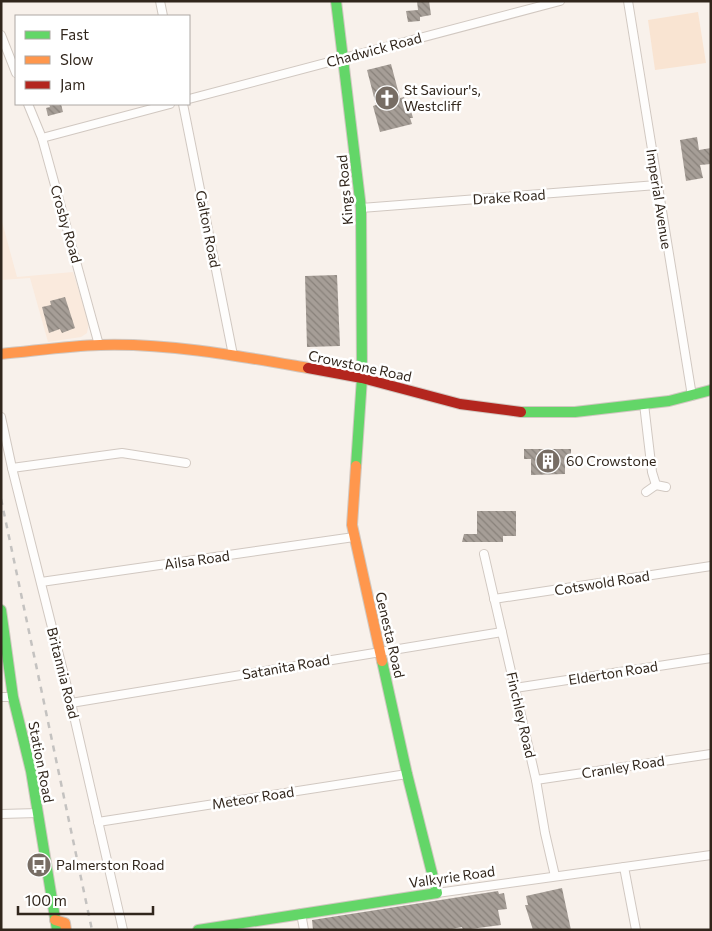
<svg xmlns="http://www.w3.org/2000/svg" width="712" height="931" viewBox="0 0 712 931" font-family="Commissioner,sans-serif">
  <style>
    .built { fill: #faeadd }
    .pitch { fill: #f9e4d2 }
    .building { fill: url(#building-back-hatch) }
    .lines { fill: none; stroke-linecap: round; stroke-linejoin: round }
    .street-casing { stroke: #d1c8c1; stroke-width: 10 }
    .fast-casing { stroke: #d1c8c1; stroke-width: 12 }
    .slow-casing { stroke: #d1c8c1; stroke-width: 12 }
    .jam-casing { stroke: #d1c8c1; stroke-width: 12 }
    .street { stroke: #fefdfc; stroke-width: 8 }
    .fast { stroke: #63d668; stroke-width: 10 }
    .slow { stroke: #ff974d; stroke-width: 10 }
    .jam { stroke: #b3261e; stroke-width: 10 }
    .rail { stroke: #c4c2c0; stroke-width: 2.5; stroke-dasharray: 6 6; stroke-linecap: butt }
    .labels { text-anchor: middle; stroke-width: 5; stroke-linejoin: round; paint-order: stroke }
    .street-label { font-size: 14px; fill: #31261c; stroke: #fff }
    .poi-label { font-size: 14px; fill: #31261c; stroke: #fff; text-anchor: start }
  </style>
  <defs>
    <pattern id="building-back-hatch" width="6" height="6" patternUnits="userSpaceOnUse" patternTransform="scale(1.25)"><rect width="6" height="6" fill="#a69e97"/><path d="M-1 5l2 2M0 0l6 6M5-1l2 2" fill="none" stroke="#88817a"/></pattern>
  </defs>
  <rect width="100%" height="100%" fill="#f8f1eb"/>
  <path class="built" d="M1,218l16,59 56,-5 16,51 -2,10 -6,4 -33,5 -18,-64 -29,2z"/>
  <path class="pitch" d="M698,12l8,51 -51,7 -7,-50z"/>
  <g class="building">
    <path d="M417,1h12l2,14 -11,2v4l-12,1 -2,-11 12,-1z"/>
    <path d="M391,64l9,34 4,-1 3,11 3,-1 3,11h-3l2,6 -32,8 -7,-26 3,-1 -9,-35z"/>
    <path d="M49,104h12l2,8 -15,4 -2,-8 4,-1z"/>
    <path d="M697,137l2,13 12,-2v16l-11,1 3,13 -17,3 -6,-41z"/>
    <path d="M337,275l3,71 -33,1 -2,-71z"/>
    <path d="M65,297l10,31 -13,5 -2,-4 -11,4 -7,-26 9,-2 -1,-4z"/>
    <path d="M524,449h47v10h-6v15l-34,1v-16h-7z"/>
    <path d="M477,511h39v25h-13v6h-41l2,-8h13z"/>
    <path d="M562,888l9,42h-38l-8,-25h3l-2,-9z"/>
    <path d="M498,891l1,3 5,-1 3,16 -9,1 3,15 -38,5 -1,-3 -15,3h-134l-1,-10z"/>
  </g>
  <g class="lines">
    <defs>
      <g id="street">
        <path d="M160,1l3,15"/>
        <path d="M628,1l64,395"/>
        <path d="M1,35l15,38"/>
        <path d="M189,99l371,-98"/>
        <path d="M28,104l14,34 57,207"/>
        <path d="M183,104l50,251"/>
        <path d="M42,138l128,-34"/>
        <path d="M361,208l296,-23"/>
        <path d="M644,404l8,68 4,13 10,2"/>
        <path d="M1,417l11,51 59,235 52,227"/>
        <path d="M12,468l110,-15 64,10"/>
        <path d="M646,492l10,-7"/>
        <path d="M484,554l52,226 9,53 10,43"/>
        <path d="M41,582l313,-45"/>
        <path d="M494,599l217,-33"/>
        <path d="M515,688l196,-30"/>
        <path d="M1,697h12"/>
        <path d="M71,703l431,-71"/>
        <path d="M536,780l175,-26"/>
        <path d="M1,814l37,-1"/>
        <path d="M98,822l309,-48"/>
        <path d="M624,867l12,63"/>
        <path d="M437,893l274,-38"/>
        <path d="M301,913l3,17"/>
      </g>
      <g id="fast">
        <path d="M336,1l25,207 1,170 -6,88"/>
        <path d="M521,412h54l94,-11 42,-11"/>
        <path d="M1,610l12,87 18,74 26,159"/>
        <path d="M198,930l239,-37 -30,-119 -25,-113"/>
      </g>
      <g id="slow">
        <path d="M1,354c33,-3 66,-8 99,-9 70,-2 139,11 208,23"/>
        <path d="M356,466l-4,59 30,136"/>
        <path d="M55,920l10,3 1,7"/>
      </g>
      <path id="jam" d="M308,368l54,10 98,26 61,8"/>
    </defs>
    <use href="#street" class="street-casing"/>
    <use href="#fast" class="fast-casing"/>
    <use href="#slow" class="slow-casing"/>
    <use href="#jam" class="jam-casing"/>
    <use href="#street" class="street"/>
    <use href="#fast" class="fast"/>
    <use href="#slow" class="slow"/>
    <use href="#jam" class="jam"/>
    <path class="rail" d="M1,499l91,431"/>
  </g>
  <defs>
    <symbol id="church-disc" viewBox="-11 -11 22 22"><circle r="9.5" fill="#776d64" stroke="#fff"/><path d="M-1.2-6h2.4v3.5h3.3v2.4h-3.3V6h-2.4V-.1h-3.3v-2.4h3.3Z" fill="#fff"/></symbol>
    <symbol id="building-disc" viewBox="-11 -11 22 22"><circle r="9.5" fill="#776d64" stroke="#fff"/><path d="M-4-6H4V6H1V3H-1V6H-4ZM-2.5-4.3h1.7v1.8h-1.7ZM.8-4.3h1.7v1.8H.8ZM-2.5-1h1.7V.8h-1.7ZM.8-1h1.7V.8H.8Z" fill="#fff"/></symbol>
    <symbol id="bus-disc" viewBox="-11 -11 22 22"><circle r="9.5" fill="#776d64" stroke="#fff"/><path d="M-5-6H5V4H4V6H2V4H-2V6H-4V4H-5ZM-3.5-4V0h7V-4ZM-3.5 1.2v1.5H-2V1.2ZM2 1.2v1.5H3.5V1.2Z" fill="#fff"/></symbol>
  </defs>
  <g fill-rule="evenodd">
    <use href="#church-disc" x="373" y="84" width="28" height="28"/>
    <use href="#building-disc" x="534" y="447" width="28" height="28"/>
    <use href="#bus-disc" x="25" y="851" width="28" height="28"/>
  </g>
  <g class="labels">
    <g class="street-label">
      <text transform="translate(374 50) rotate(-15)" y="5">Chadwick Road</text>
      <text transform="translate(345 190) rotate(-95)" y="5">Kings Road</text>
      <text transform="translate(509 197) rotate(-4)" y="5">Drake Road</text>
      <text transform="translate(659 199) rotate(81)" y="5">Imperial Avenue</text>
      <text transform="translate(66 224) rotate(74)" y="5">Crosby Road</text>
      <text transform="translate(208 229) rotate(79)" y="5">Galton Road</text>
      <text transform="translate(360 366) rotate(12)" y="5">Crowstone Road</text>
      <text transform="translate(197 560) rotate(-8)" y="5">Ailsa Road</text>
      <text transform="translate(602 583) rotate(-9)" y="5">Cotswold Road</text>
      <text transform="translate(390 635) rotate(77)" y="5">Genesta Road</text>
      <text transform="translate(286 667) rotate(-10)" y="5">Satanita Road</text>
      <text transform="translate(63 673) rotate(76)" y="5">Britannia Road</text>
      <text transform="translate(613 673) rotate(-9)" y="5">Elderton Road</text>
      <text transform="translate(521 715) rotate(77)" y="5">Finchley Road</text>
      <text transform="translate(41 762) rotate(79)" y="5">Station Road</text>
      <text transform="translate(623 767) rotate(-9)" y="5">Cranley Road</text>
      <text transform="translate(253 798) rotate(-9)" y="5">Meteor Road</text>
      <text transform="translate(452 877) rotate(-8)" y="5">Valkyrie Road</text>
    </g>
    <g class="poi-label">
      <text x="404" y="95">St Saviour's,<tspan x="404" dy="16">Westcliff</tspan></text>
      <text x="566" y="466">60 Crowstone</text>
      <text x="56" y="870">Palmerston Road</text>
    </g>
  </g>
  <rect width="712" height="931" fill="none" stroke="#31261c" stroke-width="5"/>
  <rect x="15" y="15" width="175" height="90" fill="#ffffff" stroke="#ada8a4"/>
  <rect x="25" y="31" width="25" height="8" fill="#63d668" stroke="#ada8a4"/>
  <text x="60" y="40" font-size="15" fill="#31261c">Fast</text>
  <rect x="25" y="56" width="25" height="8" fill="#ff974d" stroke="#ada8a4"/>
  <text x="60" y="65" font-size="15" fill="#31261c">Slow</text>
  <rect x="25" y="81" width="25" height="8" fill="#b3261e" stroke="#ada8a4"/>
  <text x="60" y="90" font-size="15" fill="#31261c">Jam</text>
  <path d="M18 906v8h135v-8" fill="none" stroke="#31261c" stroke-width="2.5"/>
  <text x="25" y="906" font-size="15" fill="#31261c" stroke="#ffffff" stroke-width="4" paint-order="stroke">100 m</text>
</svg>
